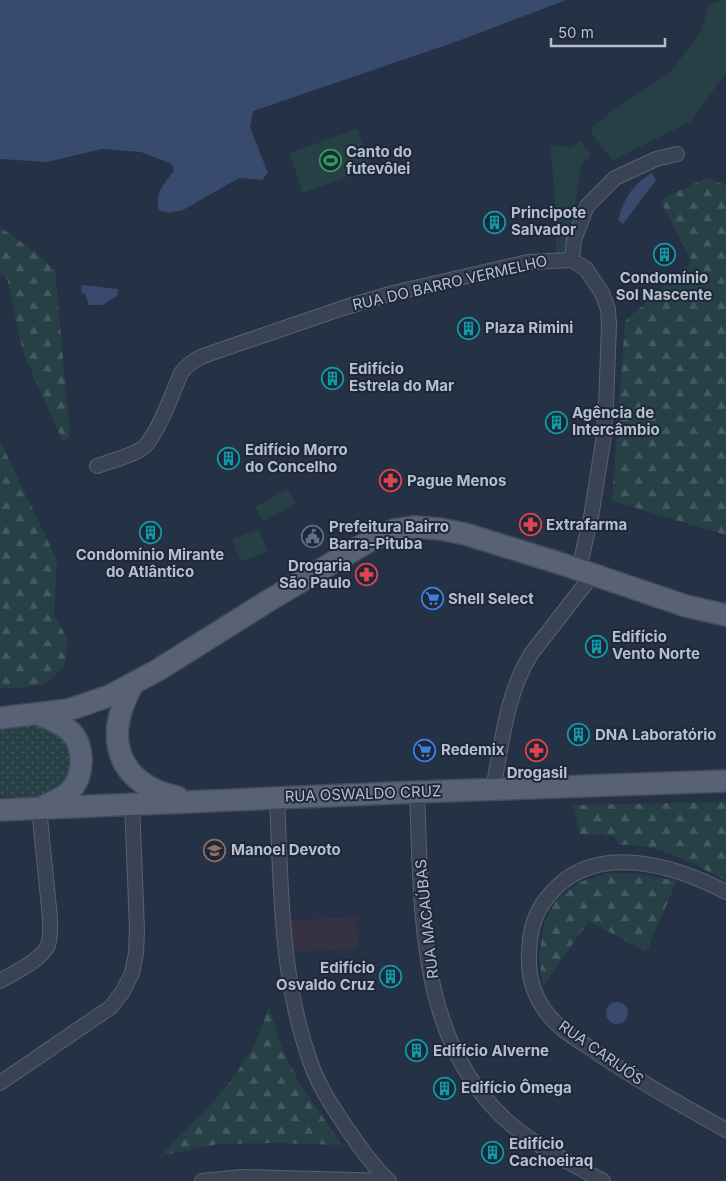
<svg xmlns="http://www.w3.org/2000/svg" width="726" height="1181" viewBox="0 0 726 1181" font-family="Inter,sans-serif">
  <style>
    .medical { fill: #363244 }
    .green { fill: #274045 }
    .forest { fill: url(#forest-firs) }
    .park { fill: url(#park-dots) }
    .water { fill: #384a6d }
    .lines { fill: none; stroke-linecap: round; stroke-linejoin: round }
    .street-casing { stroke: #586171; stroke-width: 16 }
    .primary-casing { stroke: #434c5d; stroke-width: 24 }
    .street { stroke: #3a4354; stroke-width: 14 }
    .primary { stroke: #586274; stroke-width: 21 }
    .labels { text-anchor: middle; stroke-width: 4; stroke-linejoin: round; paint-order: stroke }
    .poi-label { font-size: 15px; font-weight: bold; fill: #b7becd; stroke: #1e2839; text-anchor: start }
    .street-label { font-size: 15px; fill: #b7becd; stroke: #1e2839 }
  </style>
  <defs>
    <pattern id="forest-firs" width="22" height="20" patternUnits="userSpaceOnUse" patternTransform="scale(1.25)"><rect width="22" height="20" fill="#274045"/><path d="M5 1l3.5 6h-7zM16 11l3.5 6h-7z" fill="#445a5f"/></pattern>
    <pattern id="park-dots" width="8" height="8" patternUnits="userSpaceOnUse" patternTransform="scale(1.25)"><rect width="8" height="8" fill="#274045"/><path d="M2 2h.1M6 6h.1" fill="none" stroke="#445a5f" stroke-width="1.8" stroke-linecap="round"/></pattern>
  </defs>
  <rect width="100%" height="100%" fill="#253145"/>
  <path class="medical" d="M356,917l2,32 -67,3 -2,-32z"/>
  <g class="green">
    <path d="M721,0h5v72l-21,30 -14,19 -79,40 -22,-31 23,-20 58,-38 30,-41 8,-25z"/>
    <path d="M357,129l14,39 -68,25 -14,-40z"/>
    <path d="M580,141l12,14 -11,10 -7,47 -8,5 8,7 -6,32h-12l-1,-58 -5,-53 21,3z"/>
    <path d="M287,489l9,14 -33,19 -8,-15z"/>
    <path d="M259,530l9,22 -28,9 -8,-22z"/>
  </g>
  <g class="forest">
    <path d="M706,178l20,7v350l-114,-34 13,-180 67,-59 -32,-62z"/>
    <path d="M0,227l38,27 17,16 15,166 -7,6 -40,-90 -16,-74 -7,-3z"/>
    <path d="M0,441l57,119 -3,56 14,23 -3,27 -20,18 -25,4h-20z"/>
    <path d="M726,802v79c-33,-18 -69,-38 -107,-36l-4,-9 -35,-2 -7,-29z"/>
    <path d="M607,873l33,1 37,7 -31,71 -57,-31 -46,65 -4,-28 5,-34 12,-24 24,-18z"/>
    <path d="M269,1007l13,41 17,34 43,63 -66,-2 -58,1 -58,12c34,-34 72,-69 95,-113 5,-11 9,-24 14,-36z"/>
  </g>
  <path class="park" d="M37,726c6,1 14,2 19,5 22,13 21,45 1,59 -16,11 -38,8 -57,6v-68z"/>
  <g class="water">
    <path d="M0,0h566l-105,40 -208,71 -3,16 18,46 -6,7 -23,-2 -56,32 -15,3 -9,-3c-5,-16 5,-27 15,-39l-2,-7 -31,-12 -39,-3 -55,13 -47,-3z"/>
    <path d="M652,173l4,7 -33,44 -5,-4c6,-22 15,-36 34,-47z"/>
    <path d="M82,285l36,4 -1,7 -15,9h-13l-4,-11 -4,-1z"/>
    <circle cx="617" cy="1013" r="11"/>
  </g>
  <g class="lines">
    <defs>
      <g id="street">
        <path d="M572,260l2,-20 13,-34 28,-28 41,-19 21,-5"/>
        <path d="M97,466c13,-5 36,-10 47,-19 14,-13 29,-55 37,-74 6,-8 13,-13 22,-17l140,-48 50,-15 135,-31 44,-2 14,9 16,24 6,16 1,15 -3,83 -3,35 -12,75 -12,52"/>
        <path d="M493,789c9,-45 13,-95 38,-135l62,-80"/>
        <path d="M417,792c5,115 -2,253 96,334 27,23 60,38 90,55"/>
        <path d="M277,798c4,88 3,179 33,263 8,24 22,45 36,66 13,19 26,38 43,54"/>
        <path d="M726,892c-52,-27 -130,-51 -175,1 -13,14 -19,29 -21,47 -3,26 -1,47 14,69 11,17 29,28 46,39 43,30 90,56 136,82"/>
        <path d="M0,981c13,-8 42,-21 48,-36 3,-8 2,-18 2,-27l-11,-110"/>
        <path d="M0,1083l111,-76 12,-16 9,-18 4,-20 1,-24 -5,-125"/>
        <path d="M202,1181l40,-4 146,4"/>
      </g>
      <g id="primary">
        <path d="M132,685c-6,12 -12,25 -14,40 -5,41 22,64 59,72"/>
        <path d="M40,715c11,4 22,9 31,17 14,16 13,43 0,58 -7,8 -18,12 -27,16"/>
        <path d="M0,718l68,-8 41,-14 49,-26 110,-69 103,-61 23,-10 21,-3 25,2 25,5 97,30 124,42 40,9"/>
        <path d="M0,810l417,-18 309,-11"/>
      </g>
    </defs>
    <use href="#street" class="street-casing"/>
    <use href="#primary" class="primary-casing"/>
    <use href="#street" class="street"/>
    <use href="#primary" class="primary"/>
  </g>
  <defs>
    <symbol id="stadium-ring" viewBox="-11 -11 22 22"><circle r="9.5" fill="#1e2839" stroke="#2e9e5b" stroke-width="1.5"/><path d="M0-5a6.5 5 0 1 0 0 10a6.5 5 0 1 0 0-10ZM-3.5-1.8h7v3.6h-7Z" fill="#2e9e5b"/></symbol>
    <symbol id="building-ring" viewBox="-11 -11 22 22"><circle r="9.5" fill="#1e2839" stroke="#0f9aa8" stroke-width="1.5"/><path d="M-4-6H4V6H1V3H-1V6H-4ZM-2.5-4.3h1.7v1.8h-1.7ZM.8-4.3h1.7v1.8H.8ZM-2.5-1h1.7V.8h-1.7ZM.8-1h1.7V.8H.8Z" fill="#0f9aa8"/></symbol>
    <symbol id="pharmacy-ring" viewBox="-11 -11 22 22"><circle r="9.5" fill="#1e2839" stroke="#e0444e" stroke-width="1.5"/><path d="M-2-6h4v4h4v4h-4v4h-4v-4h-4v-4h4Z" fill="#e0444e"/></symbol>
    <symbol id="civic-ring" viewBox="-11 -11 22 22"><circle r="9.5" fill="#1e2839" stroke="#5c6f8a" stroke-width="1.5"/><path d="M-.6-6.5H3V-4.5H.6V-3L4-1V1h2V6H-6V1h2V-1L-.6-3ZM-1.2 2.5V6h2.4V2.5Z" fill="#5c6f8a"/></symbol>
    <symbol id="supermarket-ring" viewBox="-11 -11 22 22"><circle r="9.5" fill="#1e2839" stroke="#3f7fe0" stroke-width="1.5"/><path d="M-6-5.5h2.5l.6 2H6L4.5 2H-2.5L-4.4-4H-6ZM-1.5 3.2a1.3 1.3 0 1 0 .1 0ZM3 3.2a1.3 1.3 0 1 0 .1 0Z" fill="#3f7fe0"/></symbol>
    <symbol id="school-ring" viewBox="-11 -11 22 22"><circle r="9.5" fill="#1e2839" stroke="#8d6e63" stroke-width="1.5"/><path d="M0-5L7-2L0 1L-7-2ZM-4 1L0 2.5L4 1V4Q0 6-4 4Z" fill="#8d6e63"/></symbol>
  </defs>
  <g fill-rule="evenodd">
    <use href="#stadium-ring" x="318" y="148" width="25" height="25"/>
    <use href="#building-ring" x="482" y="210" width="25" height="25"/>
    <use href="#building-ring" x="652" y="242" width="25" height="25"/>
    <use href="#building-ring" x="456" y="316" width="25" height="25"/>
    <use href="#building-ring" x="320" y="366" width="25" height="25"/>
    <use href="#building-ring" x="544" y="410" width="25" height="25"/>
    <use href="#building-ring" x="216" y="446" width="25" height="25"/>
    <use href="#pharmacy-ring" x="378" y="468" width="25" height="25"/>
    <use href="#pharmacy-ring" x="518" y="512" width="25" height="25"/>
    <use href="#building-ring" x="138" y="520" width="25" height="25"/>
    <use href="#civic-ring" x="300" y="524" width="25" height="25"/>
    <use href="#pharmacy-ring" x="354" y="562" width="25" height="25"/>
    <use href="#supermarket-ring" x="420" y="586" width="25" height="25"/>
    <use href="#building-ring" x="584" y="634" width="25" height="25"/>
    <use href="#building-ring" x="566" y="722" width="25" height="25"/>
    <use href="#supermarket-ring" x="412" y="738" width="25" height="25"/>
    <use href="#pharmacy-ring" x="524" y="738" width="25" height="25"/>
    <use href="#school-ring" x="202" y="838" width="25" height="25"/>
    <use href="#building-ring" x="378" y="964" width="25" height="25"/>
    <use href="#building-ring" x="404" y="1038" width="25" height="25"/>
    <use href="#building-ring" x="432" y="1076" width="25" height="25"/>
    <use href="#building-ring" x="480" y="1140" width="25" height="25"/>
  </g>
  <g class="labels">
    <g class="poi-label">
      <text x="346" y="157">Canto do<tspan x="346" dy="17">futevôlei</tspan></text>
      <text x="511" y="218">Principote<tspan x="511" dy="17">Salvador</tspan></text>
      <text x="664" y="283" text-anchor="middle">Condomínio<tspan x="664" dy="17">Sol Nascente</tspan></text>
      <text x="485" y="333">Plaza Rimini</text>
      <text x="349" y="374">Edifício<tspan x="349" dy="17">Estrela do Mar</tspan></text>
      <text x="572" y="418">Agência de<tspan x="572" dy="17">Intercâmbio</tspan></text>
      <text x="245" y="455">Edifício Morro<tspan x="245" dy="17">do Concelho</tspan></text>
      <text x="407" y="486">Pague Menos</text>
      <text x="546" y="530">Extrafarma</text>
      <text x="329" y="532">Prefeitura Bairro<tspan x="329" dy="17">Barra-Pituba</tspan></text>
      <text x="150" y="560" text-anchor="middle">Condomínio Mirante<tspan x="150" dy="17">do Atlântico</tspan></text>
      <text x="351" y="571" text-anchor="end">Drogaria<tspan x="351" dy="17">São Paulo</tspan></text>
      <text x="448" y="604">Shell Select</text>
      <text x="612" y="642">Edifício<tspan x="612" dy="17">Vento Norte</tspan></text>
      <text x="595" y="740">DNA Laboratório</text>
      <text x="441" y="755">Redemix</text>
      <text x="537" y="778" text-anchor="middle">Drogasil</text>
      <text x="231" y="855">Manoel Devoto</text>
      <text x="375" y="973" text-anchor="end">Edifício<tspan x="375" dy="17">Osvaldo Cruz</tspan></text>
      <text x="433" y="1056">Edifício Alverne</text>
      <text x="461" y="1093">Edifício Ômega</text>
      <text x="509" y="1149">Edifício<tspan x="509" dy="17">Cachoeiraq</tspan></text>
    </g>
    <g class="street-label">
      <text transform="translate(450 283) rotate(-13)" y="5">RUA DO BARRO VERMELHO</text>
      <text transform="translate(363 794) rotate(-2)" y="5">RUA OSWALDO CRUZ</text>
      <text transform="translate(427 919) rotate(-96)" y="5">RUA MACAÚBAS</text>
      <text transform="translate(601 1053) rotate(35)" y="5">RUA CARIJÓS</text>
    </g>
  </g>
  <path d="M551 38v8h114v-8" fill="none" stroke="#b7becd" stroke-width="2.5"/>
  <text x="558" y="38" font-size="15" fill="#b7becd" stroke="#1e2839" stroke-width="4" paint-order="stroke">50 m</text>
</svg>
